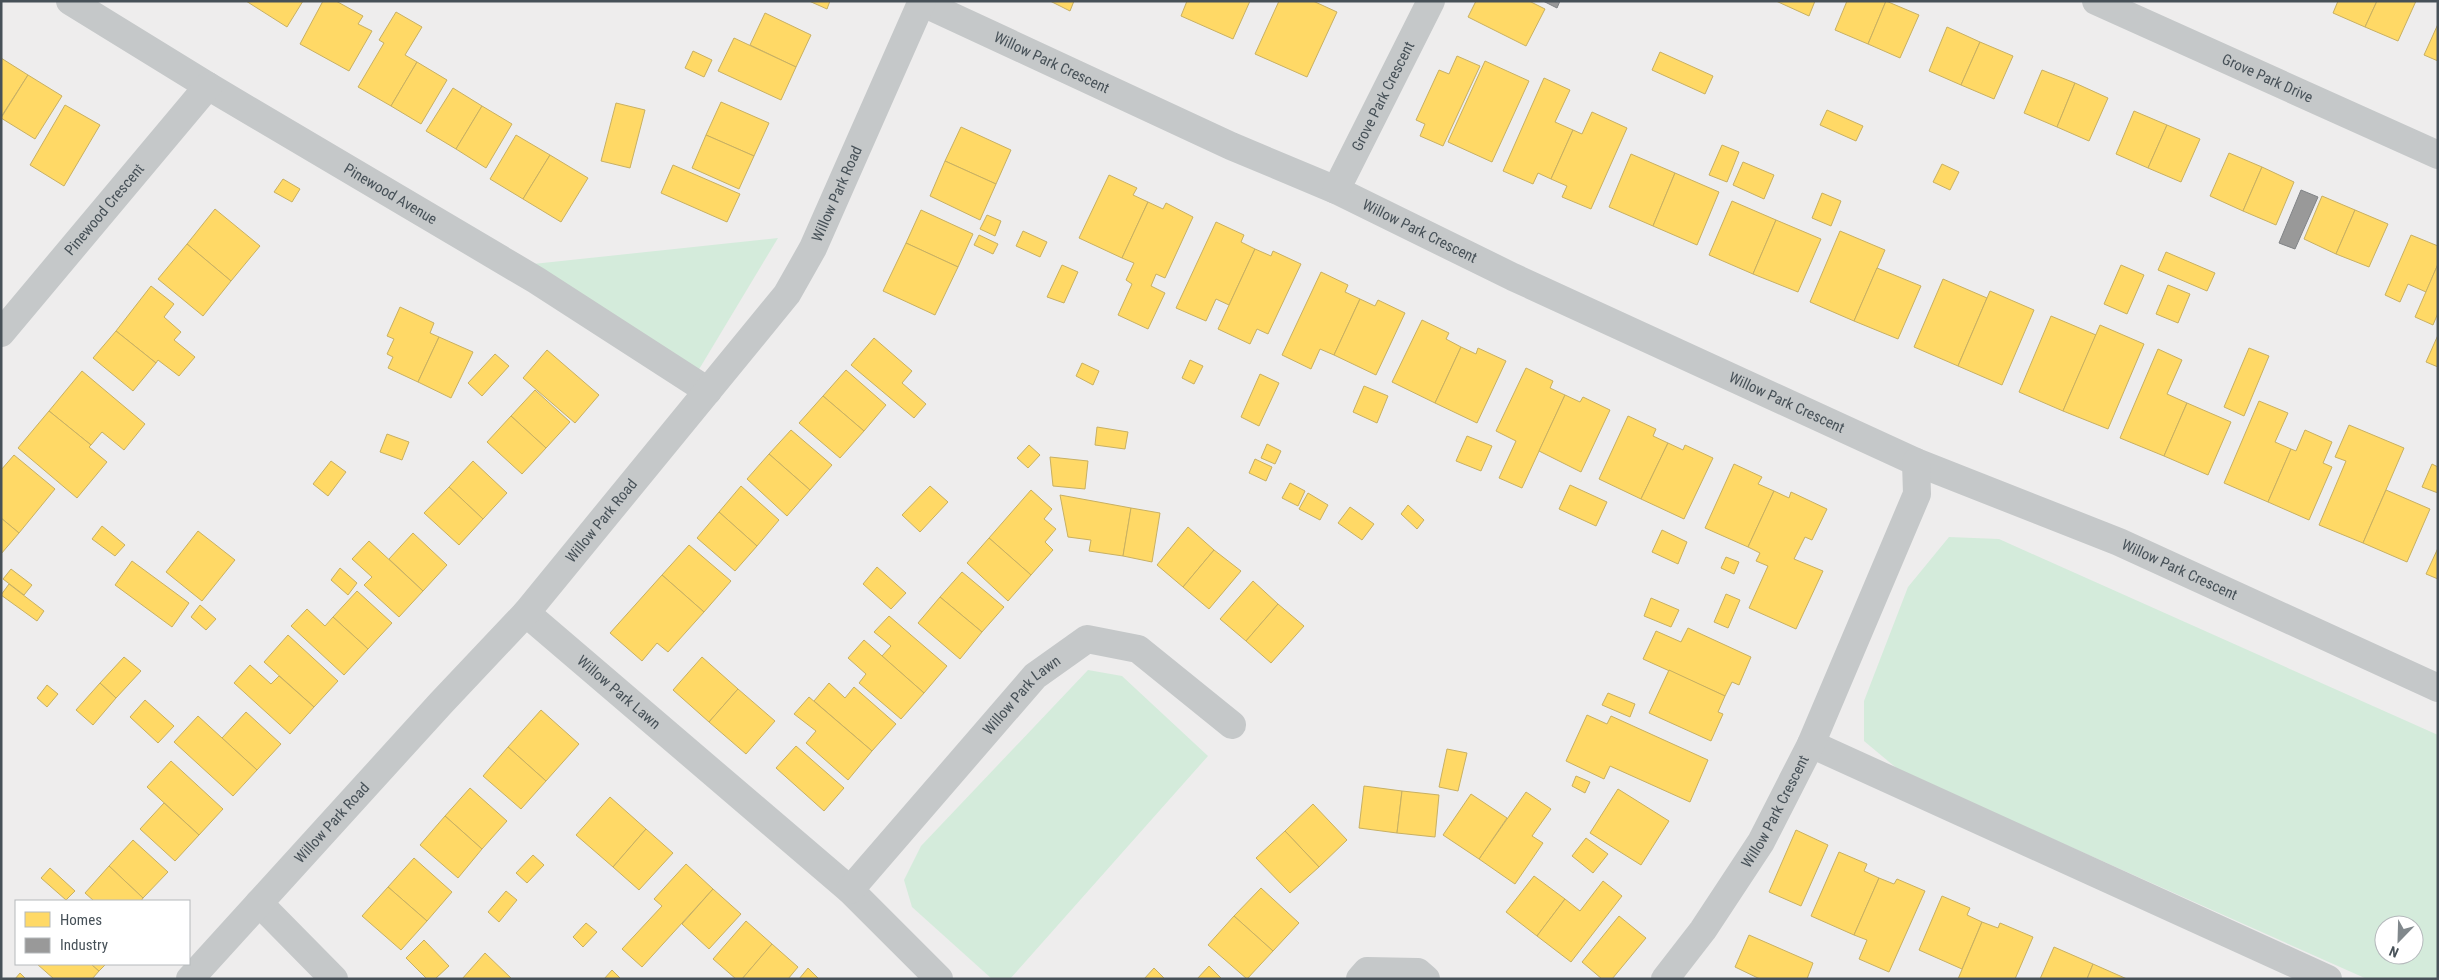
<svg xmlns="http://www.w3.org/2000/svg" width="2439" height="980" viewBox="0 0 2439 980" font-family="'Roboto Condensed',sans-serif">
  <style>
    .green { fill: #d4ebdb; fill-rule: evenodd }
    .homes { fill: #ffd966; stroke: #c8b062 }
    .industry { fill: #999; stroke: #808386 }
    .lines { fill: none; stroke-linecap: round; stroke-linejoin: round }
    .minor { stroke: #c5c8c9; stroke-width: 28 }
    .labels { text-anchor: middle; stroke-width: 5; stroke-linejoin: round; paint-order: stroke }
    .street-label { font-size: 15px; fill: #475158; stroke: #fff }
  </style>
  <rect width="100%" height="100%" fill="#eeeded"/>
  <g class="green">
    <path d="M778,238l-80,133 -165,-107z"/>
    <path d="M1949,537l50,2 439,196v244h-71l-467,-208 -36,-30v-40l44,-114zM2384,925h30v30h-30z"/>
    <path d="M1088,670l34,6 86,80 -198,223h-18l-80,-72 -8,-27 17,-34z"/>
  </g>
  <g class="homes">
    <path d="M246,1h57l-16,26z"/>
    <path d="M323,1h13l27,15 -5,8 14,7 -23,40 -49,-27z"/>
    <path d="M809,1h21l-3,8z"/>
    <path d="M1050,1h24l-4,10z"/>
    <path d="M1187,1h63l-17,38 -52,-23z"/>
    <path d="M1279,1h34l24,11 -30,65 -52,-23z"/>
    <path d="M1476,1h53l16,8 -19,37 -58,-29z"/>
    <path d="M1776,1h39l-6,15z"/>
    <path d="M1847,1h39l-18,43 -33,-14z"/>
    <path d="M1886,1l33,14 -19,43 -32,-14z"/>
    <path d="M2338,1h39l-12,26 -32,-14z"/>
    <path d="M2377,1h39l-18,40 -33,-14z"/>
    <path d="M396,12l26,15 -17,28 12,7 -26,44 -33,-19 26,-44 -5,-3z"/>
    <path d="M765,13l46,22 -15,32 -46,-22z"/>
    <path d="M2438,24v37l-14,-6z"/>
    <path d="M1947,27l33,15 -19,43 -32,-14z"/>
    <path d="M734,38l62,29 -15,33 -63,-29z"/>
    <path d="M1980,42l33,14 -19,43 -33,-14z"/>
    <path d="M693,51l19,9 -8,17 -19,-9z"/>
    <path d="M1660,52l53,24 -8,18 -53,-24z"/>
    <path d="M1457,56l23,10 -37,80 -23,-10 5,-12 -9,-4 23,-50 10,4z"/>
    <path d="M1,58l27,17 -27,42z"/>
    <path d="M1485,61l44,20 -37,81 -44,-20z"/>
    <path d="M417,62l30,18 -26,44 -30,-18z"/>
    <path d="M2042,70l33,13 -18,44 -33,-14z"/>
    <path d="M28,75l34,21 -27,43 -34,-21z"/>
    <path d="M1544,78l26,12 -15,32 18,8 -22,49 -13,-6 -5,11 -30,-13z"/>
    <path d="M2075,83l33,15 -19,43 -32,-14z"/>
    <path d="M453,88l29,18 -26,43 -30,-18z"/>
    <path d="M721,102l48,21 -15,33 -48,-21z"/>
    <path d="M616,103l29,7 -15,58 -29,-7z"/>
    <path d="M65,105l35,20 -36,61 -34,-21z"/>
    <path d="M482,106l30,18 -26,44 -30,-19z"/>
    <path d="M1827,110l36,16 -7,15 -36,-16z"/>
    <path d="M2134,111l33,14 -19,43 -32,-14z"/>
    <path d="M1592,112l35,16 -36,81 -29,-12 5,-11 -16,-7 22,-49 9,4z"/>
    <path d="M2167,125l33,14 -19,43 -33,-14z"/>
    <path d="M961,127l50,23 -15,34 -51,-23z"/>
    <path d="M516,135l34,20 -27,44 -33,-20z"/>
    <path d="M706,135l48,21 -15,33 -47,-21z"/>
    <path d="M1722,145l17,7 -12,30 -18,-7z"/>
    <path d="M2229,153l33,14 -19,44 -33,-15z"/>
    <path d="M1631,154l44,19 -22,53 -44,-19z"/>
    <path d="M550,155l38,23 -27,44 -38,-23z"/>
    <path d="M945,161l51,23 -16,36 -50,-24z"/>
    <path d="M1743,162l31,13 -10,24 -31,-14z"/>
    <path d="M1942,164l17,8 -9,18 -17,-8z"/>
    <path d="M673,165l67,29 -13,28 -66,-29z"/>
    <path d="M2262,167l32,15 -18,43 -33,-14z"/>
    <path d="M1675,173l44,19 -22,53 -44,-19z"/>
    <path d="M1109,175l28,13 -4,7 15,7 -26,56 -43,-20z"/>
    <path d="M283,179l17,10 -8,13 -18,-10z"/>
    <path d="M1822,193l19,8 -10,25 -19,-8z"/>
    <path d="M2322,196l33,14 -19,44 -32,-15z"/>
    <path d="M1732,201l44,19 -23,54 -44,-19z"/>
    <path d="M1148,202l15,7 3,-6 27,14 -28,61 -9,-4 -5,12 14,7 -17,36 -30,-14 14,-31 -6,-4 8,-17 -12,-5z"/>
    <path d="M215,209l45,37 -29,35 -44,-37z"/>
    <path d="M921,210l52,24 -15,33 -52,-24z"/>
    <path d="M2355,210l33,14 -19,43 -33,-13z"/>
    <path d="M987,215l14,6 -6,15 -15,-7z"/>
    <path d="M1776,220l45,19 -23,53 -45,-18z"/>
    <path d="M1216,222l28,13 -3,7 14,7 -26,56 -13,-6 -10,22 -30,-13z"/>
    <path d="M1023,231l24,11 -7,15 -24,-11z"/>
    <path d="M1840,231l45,19 -31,71 -44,-19z"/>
    <path d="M979,235l19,9 -5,10 -19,-9z"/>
    <path d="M2411,235l27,11v18l-12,28 -18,-8 -8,18 -15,-7z"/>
    <path d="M906,243l52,24 -23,48 -52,-24z"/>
    <path d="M187,244l44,37 -28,35 -45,-37z"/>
    <path d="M1255,249l16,7 2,-5 28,13 -33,70 -11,-5 -7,15 -32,-15z"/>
    <path d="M2166,252l49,21 -8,18 -49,-21z"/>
    <path d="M2438,264v49l-5,12 -18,-8z"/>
    <path d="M1062,265l16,7 -14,31 -17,-6z"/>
    <path d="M2121,265l23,10 -17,39 -23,-10z"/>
    <path d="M1877,268l44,18 -23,53 -44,-18z"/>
    <path d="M1321,272l27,13 -3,7 15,7 -26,56 -14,-6 -9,20 -29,-14z"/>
    <path d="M1943,279l44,19 -29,68 -44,-19z"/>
    <path d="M2168,285l22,9 -12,29 -22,-9z"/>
    <path d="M151,286l23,18 -10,13 17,15 -7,8 21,17 -16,19 -21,-16 -2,3 -40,-32z"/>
    <path d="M1990,291l44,19 -32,75 -44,-19z"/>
    <path d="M1360,299l15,7 3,-6 27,13 -29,62 -42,-20z"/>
    <path d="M400,307l34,16 -4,10 9,4 -21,45 -30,-14 5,-11 -6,-3 7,-15 -7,-3z"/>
    <path d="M2051,316l45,19 -33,76 -44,-19z"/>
    <path d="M1422,320l27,13 -3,6 15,8 -26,56 -43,-21z"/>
    <path d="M2100,325l44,19 -36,85 -45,-18z"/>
    <path d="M116,331l40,32 -23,28 -40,-33z"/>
    <path d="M2438,335v32l-12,-5z"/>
    <path d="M439,337l34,15 -22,46 -33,-16z"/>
    <path d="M874,338l38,33 -10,12 24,21 -12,14 -63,-53z"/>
    <path d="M1461,347l15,7 2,-6 28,13 -29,62 -42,-20z"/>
    <path d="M2249,348l20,8 -25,60 -20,-9z"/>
    <path d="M2158,349l24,11 -15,34 20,9 -23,53 -44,-18z"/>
    <path d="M547,350l52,45 -24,28 -52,-45z"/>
    <path d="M495,354l14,12 -27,30 -14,-13z"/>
    <path d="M1190,360l13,6 -9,18 -12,-6z"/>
    <path d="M1082,363l17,8 -6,14 -17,-9z"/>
    <path d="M1526,368l27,13 -3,7 15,7 -43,93 -23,-10 17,-37 -20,-10z"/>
    <path d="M846,370l40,35 -22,26 -41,-35z"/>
    <path d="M82,371l63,53 -21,26 -22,-18 -11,13 -42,-34z"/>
    <path d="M1260,374l19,9 -20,43 -18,-9z"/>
    <path d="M1364,386l24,10 -11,27 -24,-11z"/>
    <path d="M535,390l35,32 -24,26 -35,-32z"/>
    <path d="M1565,395l15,7 3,-5 27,13 -29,62 -42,-21z"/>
    <path d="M823,396l41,35 -24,27 -41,-35z"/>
    <path d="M2259,401l29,12 -13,29 16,7 -23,53 -44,-19z"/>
    <path d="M2187,403l44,19 -23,53 -44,-19z"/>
    <path d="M49,411l42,34 -2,2 18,15 -30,36 -59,-50z"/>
    <path d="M511,416l35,32 -24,26 -35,-32z"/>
    <path d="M1628,416l28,13 -3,7 15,7 -27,56 -42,-20z"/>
    <path d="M2349,425l55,23 -41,95 -44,-18 27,-64 -11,-4z"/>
    <path d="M1097,427l31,5 -3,17 -30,-4z"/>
    <path d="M791,430l41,35 -22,25 -41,-36z"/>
    <path d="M2305,430l27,12 -9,21 9,4 -23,53 -41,-18 23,-53 5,2z"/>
    <path d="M387,434l22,8 -7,18 -22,-8z"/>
    <path d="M1467,436l25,10 -11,25 -25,-10z"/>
    <path d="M1668,443l15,7 2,-5 28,13 -29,61 -43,-20z"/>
    <path d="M1267,444l14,7 -6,13 -14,-6z"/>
    <path d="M1029,445l11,10 -12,13 -11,-10z"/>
    <path d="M769,454l41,36 -23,26 -40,-37z"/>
    <path d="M14,455l41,34 -36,44 -18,-15v-48z"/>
    <path d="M1050,457l38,4 -3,28 -32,-3z"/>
    <path d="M1255,459l17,8 -6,14 -17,-8z"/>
    <path d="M331,461l15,11 -18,24 -15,-12z"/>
    <path d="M473,461l34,32 -24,26 -34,-32z"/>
    <path d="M1734,464l28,13 -4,7 16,7 -26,56 -43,-19z"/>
    <path d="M2432,464l6,3v26l-16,-6z"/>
    <path d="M1290,483l15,8 -7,15 -16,-8z"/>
    <path d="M1570,485l37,17 -11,24 -37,-17z"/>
    <path d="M741,486l38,34 -22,26 -38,-34z"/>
    <path d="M930,486l18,16 -28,30 -18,-17z"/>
    <path d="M449,487l34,32 -24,26 -35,-32z"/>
    <path d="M1031,490l21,19 -8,10 12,10 -11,13 8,8 -22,25 -42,-37z"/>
    <path d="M2386,490l44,19 -23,53 -44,-19z"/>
    <path d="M1774,491l15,7 2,-6 36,17 -15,31 -7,-3 -11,22 29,12 -27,58 -47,-21 19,-42 -12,-5 4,-8 -12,-6z"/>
    <path d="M1308,493l20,12 -8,15 -21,-11z"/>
    <path d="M1060,495l71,13 -8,48 -34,-5 2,-11 -23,-3z"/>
    <path d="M1408,505l16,15 -7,9 -16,-15z"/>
    <path d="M1350,507l24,17 -12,16 -24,-17z"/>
    <path d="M1131,508l29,5 -8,49 -29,-6z"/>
    <path d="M719,512l38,34 -22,25 -38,-33z"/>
    <path d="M1,518l18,15 -18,21z"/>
    <path d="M102,526l23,19 -10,11 -23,-17z"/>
    <path d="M1188,527l26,23 -31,37 -26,-22z"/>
    <path d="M1662,530l25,12 -9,22 -26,-12z"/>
    <path d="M198,531l37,29 -33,41 -36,-29z"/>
    <path d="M413,533l34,32 -24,26 -34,-32z"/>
    <path d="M989,538l42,37 -23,26 -41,-38z"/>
    <path d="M369,541l54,50 -24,26 -35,-32 8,-8 -20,-18z"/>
    <path d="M689,545l42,36 -27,31 -42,-37z"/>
    <path d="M2438,548v31l-12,-5z"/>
    <path d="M1214,550l27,21 -32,38 -26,-22z"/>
    <path d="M1726,557l13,5 -5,12 -13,-6z"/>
    <path d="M132,561l57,42 -17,24 -57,-42z"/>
    <path d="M877,567l29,26 -15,16 -28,-25z"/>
    <path d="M340,568l17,15 -9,12 -17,-15z"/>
    <path d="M11,569l21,16 -8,10 -21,-16z"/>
    <path d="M962,572l42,35 -22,25 -42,-35z"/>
    <path d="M662,575l42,37 -36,40 -11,-9 -15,18 -32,-28z"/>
    <path d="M1253,581l25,23 -32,37 -26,-22z"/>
    <path d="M9,584l35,27 -7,10 -36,-26z"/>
    <path d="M357,591l35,32 -24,26 -35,-32z"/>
    <path d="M1726,594l14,6 -12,28 -14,-6z"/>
    <path d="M940,597l42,35 -22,27 -42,-36z"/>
    <path d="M1651,598l28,12 -8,17 -27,-11z"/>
    <path d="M1278,604l26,22 -33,37 -25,-22z"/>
    <path d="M200,605l16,14 -10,11 -15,-13z"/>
    <path d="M307,609l18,17 8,-9 35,32 -24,26 -53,-49z"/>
    <path d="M889,616l58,50 -23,27 -42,-37 9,-10 -17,-14z"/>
    <path d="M1688,628l63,29 -12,28 -7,-3 -7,14 -82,-37 13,-28 25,11z"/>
    <path d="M288,635l50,46 -24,26 -50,-45z"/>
    <path d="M864,640l60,53 -23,26 -42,-36 7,-9 -18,-16z"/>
    <path d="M124,657l17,14 -25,27 -16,-15z"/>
    <path d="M702,657l36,32 -29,33 -36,-32z"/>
    <path d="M250,665l21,19 8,-8 35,31 -24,27 -56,-51z"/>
    <path d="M1669,670l56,26 -7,16 5,2 -12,27 -62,-28z"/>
    <path d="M100,683l16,15 -23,27 -17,-15z"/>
    <path d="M829,683l16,15 9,-11 42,37 -24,27 -58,-50z"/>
    <path d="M47,685l11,9 -11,13 -10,-9z"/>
    <path d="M738,689l37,32 -29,33 -37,-32z"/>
    <path d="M1608,693l27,11 -5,13 -28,-12z"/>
    <path d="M809,697l63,54 -24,29 -42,-37 10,-12 -22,-17z"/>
    <path d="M145,700l29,26 -16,17 -28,-26z"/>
    <path d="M541,710l38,34 -33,37 -38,-34z"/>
    <path d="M246,712l35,32 -24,26 -35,-32z"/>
    <path d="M1587,715l20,9 4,-8 97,44 -18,42 -80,-36 -6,13 -38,-18z"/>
    <path d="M198,716l59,54 -24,26 -59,-54z"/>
    <path d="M796,746l48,42 -20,23 -48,-43z"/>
    <path d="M508,747l38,34 -25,28 -38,-33z"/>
    <path d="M1447,749l20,4 -9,38 -19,-4z"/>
    <path d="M171,761l52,48 -24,26 -52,-48z"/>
    <path d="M1576,776l14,6 -5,11 -13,-7z"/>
    <path d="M1364,786l38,5 -5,42 -38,-5z"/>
    <path d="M470,788l37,33 -25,28 -37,-33z"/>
    <path d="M1618,789l51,32 -28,44 -51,-32z"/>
    <path d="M1402,791l37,4 -4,42 -38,-4z"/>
    <path d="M1526,792l25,17 -19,27 11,7 -28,41 -36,-25z"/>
    <path d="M1471,794l36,24 -28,41 -36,-24z"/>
    <path d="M610,797l36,32 -33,38 -37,-32z"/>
    <path d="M164,803l35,32 -24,26 -35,-32z"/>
    <path d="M1313,804l34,36 -28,27 -34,-36z"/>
    <path d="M445,816l37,33 -24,29 -38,-33z"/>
    <path d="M646,829l27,24 -34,37 -26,-23z"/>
    <path d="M1796,830l32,15 -27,61 -32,-14z"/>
    <path d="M1285,831l34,36 -29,26 -34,-35z"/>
    <path d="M1586,838l22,16 -15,19 -21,-17z"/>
    <path d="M133,840l35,32 -25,26 -34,-32z"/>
    <path d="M1839,852l28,12 -3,7 15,7 -25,57 -43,-19z"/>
    <path d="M533,855l11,10 -17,18 -11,-10z"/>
    <path d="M414,858l38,34 -25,29 -39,-34z"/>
    <path d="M686,864l27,25 -71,78 -20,-18 40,-43 -8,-7z"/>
    <path d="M109,866l34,32 -2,3h-47l-9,-8z"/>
    <path d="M50,868l25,23 -9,9 -25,-22z"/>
    <path d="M1534,876l31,23 -28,37 -31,-24z"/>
    <path d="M1879,878l15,6 3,-5 28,12 -36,81 -30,-13 8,-19 -13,-5z"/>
    <path d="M1603,881l19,15 -51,66 -34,-26 28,-37 15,12z"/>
    <path d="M388,887l39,34 -26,29 -39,-34z"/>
    <path d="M1261,888l38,35 -26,28 -39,-35z"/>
    <path d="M713,889l28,25 -32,35 -27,-25z"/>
    <path d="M506,891l11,9 -18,22 -11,-10z"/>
    <path d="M1942,896l28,12 -3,7 15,7 -20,47 -43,-19z"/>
    <path d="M1234,916l39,35 -26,28 -39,-34z"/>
    <path d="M1619,916l27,22 -34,41h-10l-20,-17z"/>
    <path d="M746,921l26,23 -30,35h-6l-23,-20z"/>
    <path d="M1982,922l16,6 2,-5 33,14 -18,42h-57z"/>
    <path d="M586,923l11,9 -14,15 -10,-10z"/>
    <path d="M1749,935l64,28 -6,16h-47l-25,-12z"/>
    <path d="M424,940l25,26 -14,13h-8l-21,-21z"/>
    <path d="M772,944l26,23 -10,12h-46z"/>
    <path d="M2054,947l39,17 -6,15h-47z"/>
    <path d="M485,953l27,26h-50z"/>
    <path d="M37,964h54l8,7 -7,8h-38z"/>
    <path d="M91,964h15l-7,7z"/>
    <path d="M2093,964l34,15h-40z"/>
    <path d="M1209,966l13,13h-25z"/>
    <path d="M808,968l11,11h-20z"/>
    <path d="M1154,968l11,11h-21z"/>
    <path d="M612,970l9,9h-17z"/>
    <path d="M20,973l6,6h-11z"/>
  </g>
  <g class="industry">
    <path d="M1543,1h17l-3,7z"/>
    <path d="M2301,190l17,7 -23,52 -16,-6z"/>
  </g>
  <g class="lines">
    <g class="minor">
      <path id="s1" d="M70,1l138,85 328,194 172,111"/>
      <path id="s2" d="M2096,1l342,154"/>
      <path id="s3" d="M921,2l310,144 105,44 177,87 403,185 203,80 319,146"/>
      <path id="s4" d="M1336,190l95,-189"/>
      <path id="s5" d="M1,333l207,-247"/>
      <path id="s6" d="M526,613l324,277 89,89"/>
      <path d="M1811,744l517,235"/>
      <path id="s7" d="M850,890l185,-214 52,-37 51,10 94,76"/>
      <path d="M259,903l75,76"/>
      <path id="s8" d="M190,979l251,-276 85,-90 261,-319 26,-46 109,-247"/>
      <path d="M1360,979l7,-8 51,1 8,7"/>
      <path id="s9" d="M1665,979l38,-49 58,-88 50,-98 106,-250 -1,-32"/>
    </g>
  </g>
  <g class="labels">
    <g class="street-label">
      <text dy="5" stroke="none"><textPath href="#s3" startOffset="144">Willow Park Crescent</textPath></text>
      <text dy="5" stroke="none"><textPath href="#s2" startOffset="188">Grove Park Drive</textPath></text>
      <text dy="5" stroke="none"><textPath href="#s4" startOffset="105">Grove Park Crescent</textPath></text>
      <text dy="5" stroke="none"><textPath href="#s1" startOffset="374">Pinewood Avenue</textPath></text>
      <text dy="5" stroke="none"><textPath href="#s8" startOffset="1021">Willow Park Road</textPath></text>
      <text dy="5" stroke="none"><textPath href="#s5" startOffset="161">Pinewood Crescent</textPath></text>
      <text dy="5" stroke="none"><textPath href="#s3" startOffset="549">Willow Park Crescent</textPath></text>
      <text dy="5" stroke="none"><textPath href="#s3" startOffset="954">Willow Park Crescent</textPath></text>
      <text dy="5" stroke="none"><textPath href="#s8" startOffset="616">Willow Park Road</textPath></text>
      <text dy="5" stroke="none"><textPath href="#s3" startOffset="1381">Willow Park Crescent</textPath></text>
      <text dy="5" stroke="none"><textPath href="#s6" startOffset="122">Willow Park Lawn</textPath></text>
      <text dy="5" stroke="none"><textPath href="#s7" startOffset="260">Willow Park Lawn</textPath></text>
      <text dy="5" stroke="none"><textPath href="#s9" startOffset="201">Willow Park Crescent</textPath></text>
      <text dy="5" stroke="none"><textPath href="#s8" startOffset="211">Willow Park Road</textPath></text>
    </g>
  </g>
  <rect width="2439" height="980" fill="none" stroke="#475158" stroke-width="5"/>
  <rect x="15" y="900" width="175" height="65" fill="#ffffff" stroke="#b5b9bc"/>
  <rect x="25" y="912" width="25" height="15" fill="#ffd966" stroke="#b5b9bc"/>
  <text x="60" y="925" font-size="15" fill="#475158">Homes</text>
  <rect x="25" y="938" width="25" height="15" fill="#999999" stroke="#b5b9bc"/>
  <text x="60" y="950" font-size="15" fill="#475158">Industry</text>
  <g transform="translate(2399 940) rotate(203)"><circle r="24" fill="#ffffff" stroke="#b5b9bc"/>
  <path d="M0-4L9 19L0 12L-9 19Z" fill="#81888c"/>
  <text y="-8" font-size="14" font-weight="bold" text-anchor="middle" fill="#475158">N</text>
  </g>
</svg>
